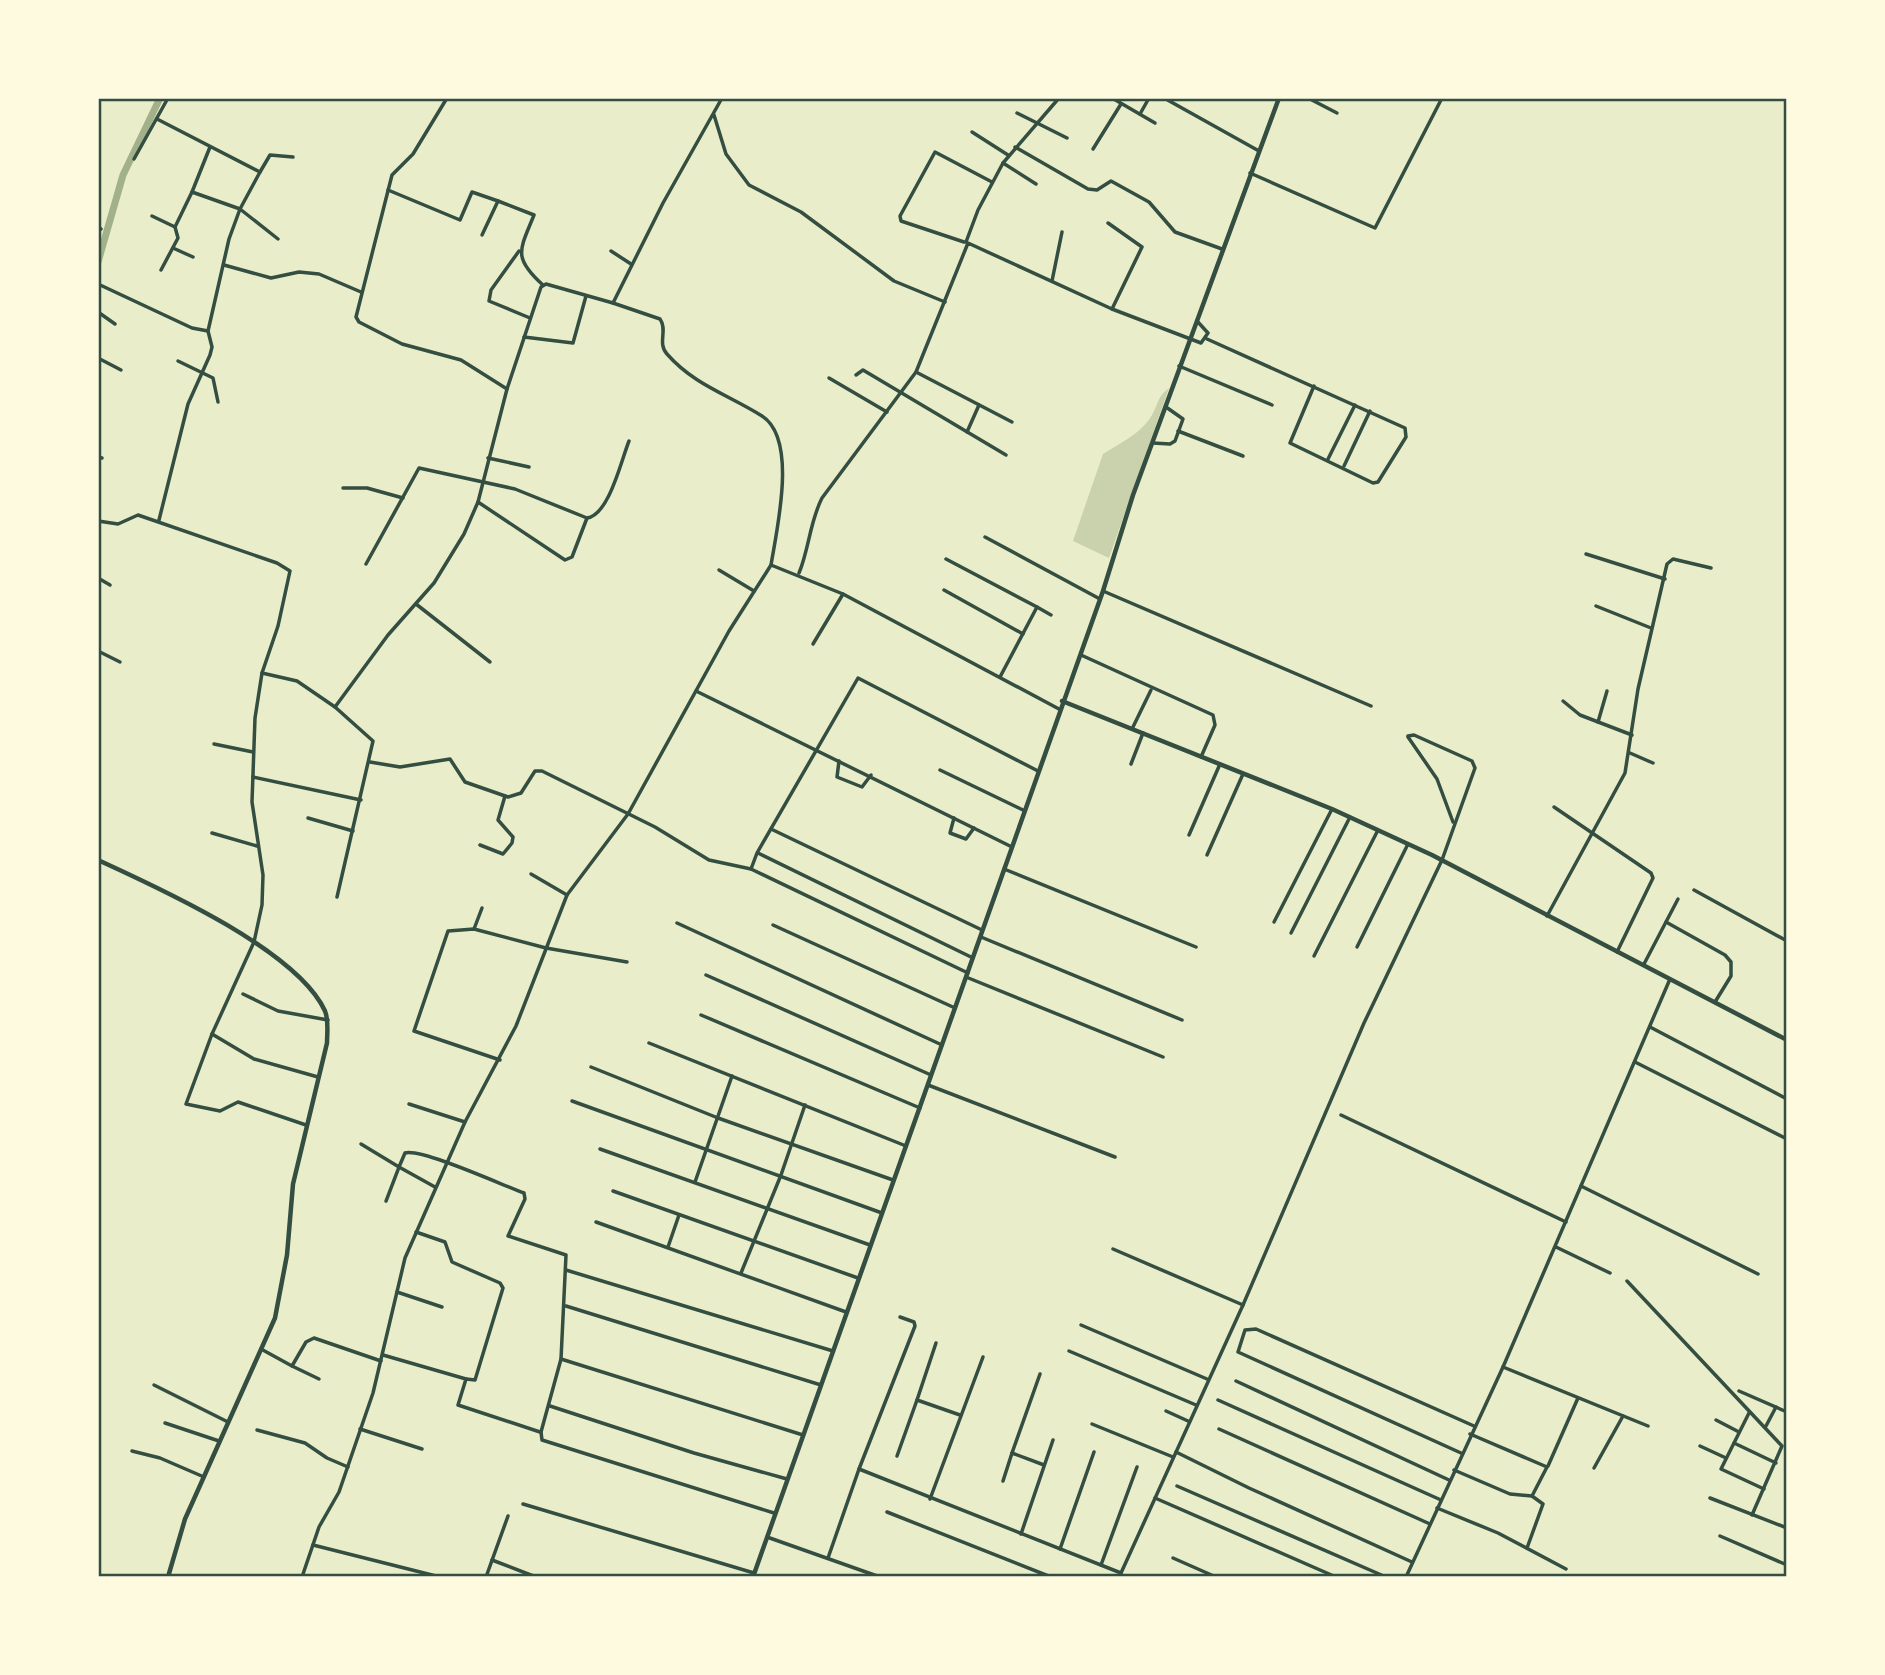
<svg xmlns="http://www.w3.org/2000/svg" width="1885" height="1675" viewBox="0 0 1885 1675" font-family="Karla,sans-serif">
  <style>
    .green { fill: #cad2ad }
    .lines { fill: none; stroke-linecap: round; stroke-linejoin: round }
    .canal { stroke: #a3b18a; stroke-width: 7 }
    .minor { stroke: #344e41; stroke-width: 3.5 }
    .secondary { stroke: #344e41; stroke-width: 4.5 }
    .neatline { fill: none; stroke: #344e41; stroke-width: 2.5 }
  </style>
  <rect width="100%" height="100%" fill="#e9edc9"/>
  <path class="green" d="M1169,388l-60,170 -36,-17 30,-87c17,-11 38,-20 49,-39 7,-12 5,-18 17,-27z"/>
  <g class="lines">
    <path class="canal" d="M98,262l25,-87 37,-77"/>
    <g class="minor">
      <path d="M447,98l-34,56 -21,21 -36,142 3,5 43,22 59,16 46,29"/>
      <path d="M1112,98l43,25"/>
      <path d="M1164,98l95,53"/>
      <path d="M1308,98l29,15"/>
      <path d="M1017,113l50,25"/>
      <path d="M1140,114l9,-16"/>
      <path d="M714,115l12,39 23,31 52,27 93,69 51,21"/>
      <path d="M972,132l36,23"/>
      <path d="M1015,147l73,42 9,1 14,-9 38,21 26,30 47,17"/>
      <path d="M1093,149l28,-45"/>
      <path d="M134,159l34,-61"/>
      <path d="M1003,163l33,21"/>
      <path d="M260,172l10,-17 23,2"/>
      <path d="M1250,173l125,55 67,-130"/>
      <path d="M388,190l72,30 12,-28 26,9 -16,34"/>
      <path d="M192,192l18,-45"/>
      <path d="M498,201l36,14c-14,35 -22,42 9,70"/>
      <path d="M152,216l23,11 17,-35 48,17 38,30"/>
      <path d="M1108,223l34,24 -30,62"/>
      <path d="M98,227l3,2"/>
      <path d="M964,242l-63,-21 -1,-5 35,-64 57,30"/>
      <path d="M966,242l12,-32 25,-47 56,-65"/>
      <path d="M173,248l20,9"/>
      <path d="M519,251l-28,39 -2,11 41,17"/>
      <path d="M611,251l20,13"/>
      <path d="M224,265l47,13 28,-6 20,2 42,18"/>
      <path d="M161,270l17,-32 -3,-11"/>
      <path d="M1052,281l10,-49"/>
      <path d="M98,284l94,44 16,3 21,-92 11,-30 20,-37 -103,-53"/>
      <path d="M613,303l47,16c8,11 -3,24 7,35 27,31 62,41 95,62 36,23 15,112 9,149"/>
      <path d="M98,312l17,12"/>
      <path d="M524,337l49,6 13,-47"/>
      <path d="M1207,339l198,89 1,9 -28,45 -5,1 -83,-40 24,-57"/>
      <path d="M98,358l23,12"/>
      <path d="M178,361l35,17 5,24"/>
      <path d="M1179,366l93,39"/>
      <path d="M916,372l96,50"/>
      <path d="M856,375l7,-5 143,85"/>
      <path d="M829,378l58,34"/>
      <path d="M1178,431l65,25"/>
      <path d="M967,432l12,-27"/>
      <path d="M1153,443l17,1 5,-3 8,-22 -17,-12"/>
      <path d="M98,457l4,1"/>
      <path d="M488,458l41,9"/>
      <path d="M1328,459l27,-54"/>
      <path d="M1344,466l26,-55"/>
      <path d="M343,488h24l36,10"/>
      <path d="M478,502l87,58 7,-3 15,-39"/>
      <path d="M159,520l29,-116 22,-49 2,-8 -4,-16"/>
      <path d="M98,521l20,3 20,-9 139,48 13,8 -12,55 -16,47 -7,45 -3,84 11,73 -1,30 -8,37 -42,92 -26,70 34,7 18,-9 68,23"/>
      <path d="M985,537l115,62"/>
      <path d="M1586,554l79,25"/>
      <path d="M946,559l91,48"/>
      <path d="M366,564l53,-96 96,21 72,29c22,-3 34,-57 42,-77"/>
      <path d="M719,570l35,21"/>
      <path d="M799,573c10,-24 11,-52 23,-75l94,-126 52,-129 144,66 89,34 7,-10 -11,-12"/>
      <path d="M98,578l12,7"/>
      <path d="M944,590l79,44"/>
      <path d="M1103,591l268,115"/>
      <path d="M416,604l74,58"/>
      <path d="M1596,606l55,22"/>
      <path d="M813,644l30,-50"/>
      <path d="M98,651l22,11"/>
      <path d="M1081,655l132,60 2,10 -14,32"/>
      <path d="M262,673l35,8 38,26 53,-72 46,-52 30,-49 14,-32 29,-113 34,-102 5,-3 67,19 50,-100 59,-105"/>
      <path d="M1000,677l37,-70 14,8"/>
      <path d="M696,691l316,156"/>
      <path d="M1563,701l17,14 52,20"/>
      <path d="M335,707l38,34 -36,156"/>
      <path d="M1598,722l9,-31"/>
      <path d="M1132,729l19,-39"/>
      <path d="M1408,737l29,42 16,43"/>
      <path d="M214,744l39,8"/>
      <path d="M1630,753l23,10"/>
      <path d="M839,761l-2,16 25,10 9,-12"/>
      <path d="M370,762l30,5 50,-8 15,23 43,15 13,-4 14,-22h7l113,56 54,33 42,9 217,104"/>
      <path d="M1131,764l12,-31"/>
      <path d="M940,770l85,41"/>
      <path d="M253,777l108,23"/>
      <path d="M1554,807l97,66 2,5 -36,74"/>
      <path d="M308,818l45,13"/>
      <path d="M954,818l-4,15 16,6 8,-11"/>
      <path d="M771,829l211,101"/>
      <path d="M212,833l45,13"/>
      <path d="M1189,835l31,-71"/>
      <path d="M480,845l23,9 9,-11 1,-6 -15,-17 7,-24"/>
      <path d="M758,853l215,105"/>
      <path d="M1207,855l36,-81"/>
      <path d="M751,869l6,-16 101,-175 180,93"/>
      <path d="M1004,869l192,78"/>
      <path d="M531,874l36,21"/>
      <path d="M1694,890l93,51"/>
      <path d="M1547,916l78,-143 13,-84 29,-125 6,-5 38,9"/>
      <path d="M1274,922l58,-113"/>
      <path d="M1666,922l59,33 6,7v14l-16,26"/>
      <path d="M677,923l265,122"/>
      <path d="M773,925l182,83"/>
      <path d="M474,929l8,-21"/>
      <path d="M1291,933l59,-116"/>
      <path d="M981,937l201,83"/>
      <path d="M1357,947l51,-103"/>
      <path d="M1314,956l64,-126"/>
      <path d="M1644,964l34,-65"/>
      <path d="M706,975l225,100"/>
      <path d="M966,977l197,80"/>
      <path d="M243,994l35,17 50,9"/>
      <path d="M701,1015l219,93"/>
      <path d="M1650,1027l137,72"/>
      <path d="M212,1034l42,25 64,18"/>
      <path d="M649,1043l257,103"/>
      <path d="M500,1060l-86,-29 34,-100 26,-2 72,19 81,14"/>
      <path d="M1635,1062l152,77"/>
      <path d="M591,1067l127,51 175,62"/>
      <path d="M928,1085l187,72"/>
      <path d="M572,1101l310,112"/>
      <path d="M409,1104l56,18"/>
      <path d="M1341,1115l225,107"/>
      <path d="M361,1144l38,23 -13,34"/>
      <path d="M600,1149l270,96"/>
      <path d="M695,1182l37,-106"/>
      <path d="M1581,1186l177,88"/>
      <path d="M435,1187l-36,-20 6,-14c16,-5 97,32 119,40l1,6 -17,37 58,19 -5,104 -20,73"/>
      <path d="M613,1191l245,87"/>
      <path d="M596,1222l250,90"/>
      <path d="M416,1232l29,10 7,20 48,21 3,5 -28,92 -9,-1"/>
      <path d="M668,1247l11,-32"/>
      <path d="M1556,1247l54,26"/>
      <path d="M1113,1249l130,56"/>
      <path d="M566,1270l267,81"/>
      <path d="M741,1273l40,-98 24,-70"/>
      <path d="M1627,1281l155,165 -30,69"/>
      <path d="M397,1292l45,15"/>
      <path d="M566,1306l255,79"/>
      <path d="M1081,1325l126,54"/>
      <path d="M936,1343l-19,57 43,15"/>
      <path d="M261,1349l31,17 14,-24 8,-4 67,23"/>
      <path d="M1069,1351l127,54"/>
      <path d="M383,1355l83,24 -8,26 82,27"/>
      <path d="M561,1359l242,76"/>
      <path d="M292,1366l27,13"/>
      <path d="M1503,1367l145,59"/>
      <path d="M1236,1381l213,99"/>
      <path d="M154,1385l74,37"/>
      <path d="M1739,1391l48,21"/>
      <path d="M1218,1400l223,100"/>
      <path d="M550,1406l144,47 93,26"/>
      <path d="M1166,1411l22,10"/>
      <path d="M1749,1413l-28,56 43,20"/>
      <path d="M1716,1420l23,12"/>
      <path d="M165,1423l54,18"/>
      <path d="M1092,1424l81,33"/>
      <path d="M1766,1426l10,-19"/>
      <path d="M360,1429l62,20"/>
      <path d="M1219,1429l211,95"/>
      <path d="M257,1430l48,13 22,15 21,9"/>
      <path d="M541,1432l1,8 232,73"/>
      <path d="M1734,1443l42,20"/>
      <path d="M1700,1446l26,12"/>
      <path d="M132,1451l28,7 44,19"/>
      <path d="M1176,1452l73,36 163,74"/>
      <path d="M1012,1453l28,-79"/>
      <path d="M1461,1453l-223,-101 7,-22 11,-1 218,97"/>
      <path d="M897,1456l20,-56"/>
      <path d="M1548,1466l30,-68"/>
      <path d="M1594,1468l29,-52"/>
      <path d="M859,1469l56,-143 -1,-4 -14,-5"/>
      <path d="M1454,1470l56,24 22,2 15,-29 -77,-33"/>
      <path d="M1003,1481l9,-28 32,12"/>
      <path d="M1177,1486l209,91"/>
      <path d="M1155,1498l181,79"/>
      <path d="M1710,1498l77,30"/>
      <path d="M930,1499l53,-142"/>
      <path d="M523,1504l231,69"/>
      <path d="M1437,1508l61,25 68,36"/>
      <path d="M887,1512l164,65"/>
      <path d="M1021,1534l32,-94"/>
      <path d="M1720,1536l67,29"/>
      <path d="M767,1537l113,40"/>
      <path d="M313,1545l127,32"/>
      <path d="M1527,1548l16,-44 -11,-8"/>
      <path d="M1060,1549l34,-97"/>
      <path d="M828,1558l31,-89 262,104 -1,4"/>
      <path d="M1173,1558l43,19"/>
      <path d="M492,1560l44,17"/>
      <path d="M1101,1565l36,-98"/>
      <path d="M1121,1573l122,-268 121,-282 78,-163 33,-92 -3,-7 -58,-26 -6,1"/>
      <path d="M302,1577l17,-50 20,-35 34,-99 32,-135 60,-136 51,-96 51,-131 61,-81 101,-183 42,-66 72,29 216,115"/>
      <path d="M486,1577l22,-61"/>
      <path d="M1406,1577l97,-210 167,-388"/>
    </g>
    <g class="secondary">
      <path d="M1062,701l270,108 100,46 355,185"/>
      <path d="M98,860c61,28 199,90 227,151 4,10 2,22 2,32l-34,141 -6,71 -12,63 -90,201 -17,58"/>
      <path d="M753,1577l350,-986 30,-96 146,-397"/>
    </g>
  </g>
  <rect width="1885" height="1675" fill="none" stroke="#fefae0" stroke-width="200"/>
  <rect x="100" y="100" width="1685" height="1475" class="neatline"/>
</svg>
